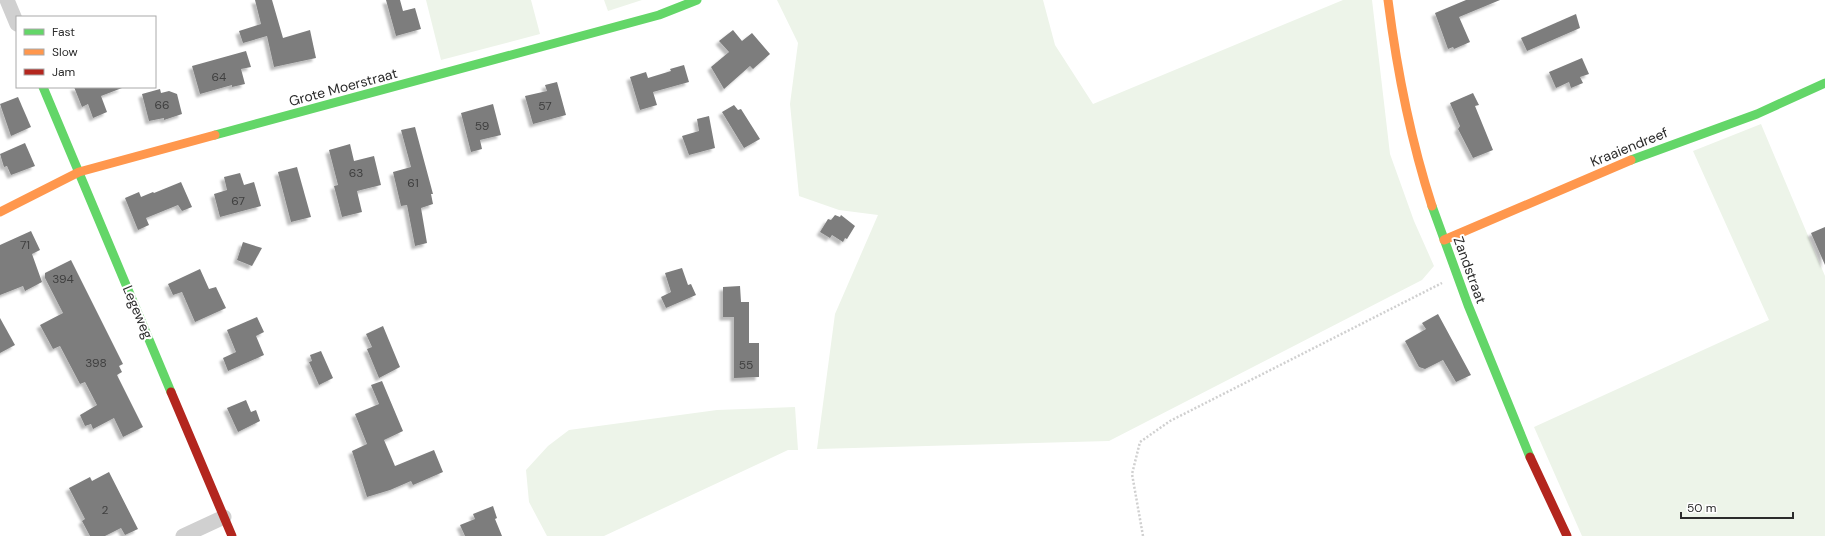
<svg xmlns="http://www.w3.org/2000/svg" width="1825" height="536" viewBox="0 0 1825 536" font-family="'DM Sans',sans-serif">
  <style>
    .green { fill: #edf4e9 }
    .building { fill: #7d7d7d; filter: url(#shadow) }
    .lines { fill: none; stroke-linecap: round; stroke-linejoin: round }
    .path { stroke: #d0d0d0; stroke-width: 2.5; stroke-dasharray: 2 2; stroke-linecap: butt }
    .street { stroke: #d0d0d0; stroke-width: 15 }
    .fast { stroke: #63d668; stroke-width: 9 }
    .slow { stroke: #ff974d; stroke-width: 9 }
    .jam { stroke: #b3261e; stroke-width: 9 }
    .labels { text-anchor: middle; stroke-width: 4; stroke-linejoin: round; paint-order: stroke }
    .number-label { font-size: 12px; fill: #404040 }
    .street-label { font-size: 14px; fill: #2b2b2b; stroke: #fff }
  </style>
  <defs>
    <filter id="shadow"><feDropShadow dx="-3.5" dy="3.5" stdDeviation="1" flood-color="#0004"/></filter>
  </defs>
  <rect width="100%" height="100%" fill="#fff"/>
  <g class="green">
    <path d="M426,0h105l9,34 -99,26z"/>
    <path d="M604,0h38l-34,11z"/>
    <path d="M777,0h266l12,45 38,59 250,-104h29l18,154 24,67 20,45 -12,14 -313,161 -292,8 18,-135 43,-99 -39,-5 -40,-14 -9,-92 8,-61z"/>
    <path d="M1761,124l64,152v260h-243l-48,-109 235,-107 -76,-169z"/>
    <path d="M795,407l3,43h-10l-184,86h-57l-18,-34 -3,-32 22,-24 21,-16 148,-20z"/>
  </g>
  <g class="building">
    <path d="M255,0h17l11,38 27,-8 6,28 -42,9 -7,-31 -24,7 -4,-12 22,-7z"/>
    <path d="M386,0h14l3,11 12,-3 6,21 -25,7z"/>
    <path d="M1466,0h34l-41,17 11,25 -16,7 -1,-2 -5,2 -13,-36z"/>
    <path d="M1576,14l4,14 -53,23 -6,-13z"/>
    <path d="M733,30l9,11 10,-8 18,21 -17,15 -3,-3 -26,23 -13,-22 18,-15 -10,-11z"/>
    <path d="M246,51l5,16 -10,2 4,15 -13,3v-2l-32,9 -8,-28z"/>
    <path d="M1582,58l7,16 -9,3 3,6 -12,5 -2,-6 -13,6 -7,-16z"/>
    <path d="M684,65l5,17 -36,10 4,13 -17,5 -10,-33 16,-5 2,6 23,-7 -1,-2z"/>
    <path d="M557,82l9,33 -33,9 -8,-28 22,-5 -2,-6z"/>
    <path d="M74,87h47l1,1 -21,8 6,16 -14,6 -5,-14 -6,3z"/>
    <path d="M160,89l1,4 8,-2 8,3 5,20 -18,6v-2l-15,3 -7,-27z"/>
    <path d="M1473,93l6,12 -4,1 18,44 -20,8 -15,-29 2,-3 -10,-23z"/>
    <path d="M18,97l13,30 -20,9 -11,-32z"/>
    <path d="M493,104l8,31 -21,5 2,9 -11,3 -10,-39z"/>
    <path d="M734,105l4,5 3,-1 19,30 -16,9 -22,-36z"/>
    <path d="M709,116l6,32 -26,7 -7,-19 17,-5 -2,-12z"/>
    <path d="M415,127l18,67h-2l2,10 -12,4 6,35 -12,3 -8,-41 -6,1 -8,-34 18,-5 -10,-37z"/>
    <path d="M25,143l10,23 -24,9 -4,-9 -3,1 -4,-13z"/>
    <path d="M350,144l4,17 20,-5 7,29 -24,6 5,21 -20,5 -8,-31 4,-1 -9,-35z"/>
    <path d="M297,167l14,50 -20,5 -13,-50z"/>
    <path d="M240,173l4,12 10,-3 7,24 -41,11 -6,-23 13,-4 -3,-13z"/>
    <path d="M181,182l11,25 -10,4 -4,-6 -32,13 3,7 -11,5 -13,-32 14,-6 2,5 12,-5 1,1z"/>
    <path d="M835,215l5,2 1,-2 14,11 -8,13 -2,-1 -2,4 -11,-7 -2,3 -10,-6 8,-13 3,1z"/>
    <path d="M1825,227v38l-14,-32z"/>
    <path d="M31,231l9,19 -8,4 10,28 -17,9 -2,-5 -23,9v-50z"/>
    <path d="M243,242l19,6 -10,18 -15,-6z"/>
    <path d="M71,260l52,104 -4,2 3,6 -5,3 26,52 -20,10 -9,-19 -21,11 -2,-5 -6,2 -5,-11 17,-10 -12,-23 -5,2 -20,-38 -7,3 -13,-24 23,-12 -18,-35v-5z"/>
    <path d="M682,268l6,17 3,-1 5,11 -30,13 -5,-11 10,-5 -6,-19z"/>
    <path d="M200,269l9,20 7,-2 10,21 -31,14 -13,-30 -9,3 -5,-11z"/>
    <path d="M740,286l1,16h8v41h10v34l-25,1v-61h-11v-30z"/>
    <path d="M1438,314l33,61 -15,7 -13,-22 -18,9 -6,-2 -14,-26 21,-12 -4,-6z"/>
    <path d="M257,317l7,15 -8,4 8,19 -36,16 -5,-13 13,-6 -9,-22z"/>
    <path d="M0,318l15,27 -15,8z"/>
    <path d="M383,326l17,41 -21,11 -12,-29 5,-2 -6,-13z"/>
    <path d="M321,351l12,27 -14,7 -10,-23 3,-1 -2,-6z"/>
    <path d="M382,381l21,50 -19,9 11,26 39,-16 9,22 -30,13 -2,-4 -21,9 -23,7 -15,-46 15,-7 -12,-30 24,-10 -8,-19z"/>
    <path d="M246,400l5,12 5,-2 4,11 -22,11 -11,-24z"/>
    <path d="M109,472l29,57 -13,6 -4,-7 -16,8h-15l-8,-15 3,-2 -16,-31 21,-11 2,4z"/>
    <path d="M493,506l4,12 -2,1 7,17h-37l-5,-11 15,-6 -2,-5z"/>
  </g>
  <g class="lines">
    <path class="path" d="M1143,536l-11,-62 8,-32 30,-21 272,-138"/>
    <g class="street">
      <path d="M7,0l10,24"/>
      <path d="M183,536l41,-19"/>
    </g>
    <g class="fast">
      <path d="M43,87l128,305"/>
      <path d="M215,135l444,-120 38,-15"/>
      <path d="M1631,160l126,-46 68,-31"/>
      <path d="M1432,206l36,99 62,152"/>
    </g>
    <g class="slow">
      <path d="M1388,0c9,71 22,138 44,206"/>
      <path d="M0,212l79,-40 136,-37"/>
      <path d="M1444,240l187,-80"/>
    </g>
    <g class="jam">
      <path d="M171,392l61,144"/>
      <path d="M1530,457l37,79"/>
    </g>
  </g>
  <g class="labels">
    <g class="number-label">
      <text x="219" y="81">64</text>
      <text x="162" y="109">66</text>
      <text x="545" y="110">57</text>
      <text x="482" y="130">59</text>
      <text x="356" y="177">63</text>
      <text x="413" y="187">61</text>
      <text x="238" y="205">67</text>
      <text x="25" y="249">71</text>
      <text x="63" y="283">394</text>
      <text x="96" y="367">398</text>
      <text x="746" y="369">55</text>
      <text x="105" y="514">2</text>
    </g>
    <g class="street-label">
      <text transform="translate(343 87) rotate(-15)" y="5">Grote Moerstraat</text>
      <text transform="translate(1629 147) rotate(-22)" y="5">Kraaiendreef</text>
      <text transform="translate(1470 270) rotate(70)" y="5">Zandstraat</text>
      <text transform="translate(138 312) rotate(67)" y="5">Legeweg</text>
    </g>
  </g>
  <rect x="16" y="16" width="140" height="72" fill="#ffffff" stroke="#aaaaaa"/>
  <rect x="24" y="29" width="20" height="6" fill="#63d668" stroke="#aaaaaa"/>
  <text x="52" y="36" font-size="12" fill="#2b2b2b">Fast</text>
  <rect x="24" y="49" width="20" height="6" fill="#ff974d" stroke="#aaaaaa"/>
  <text x="52" y="56" font-size="12" fill="#2b2b2b">Slow</text>
  <rect x="24" y="69" width="20" height="6" fill="#b3261e" stroke="#aaaaaa"/>
  <text x="52" y="76" font-size="12" fill="#2b2b2b">Jam</text>
  <path d="M1681 512v6h112v-6" fill="none" stroke="#2b2b2b" stroke-width="2"/>
  <text x="1687" y="512" font-size="12" fill="#2b2b2b" stroke="#ffffff" stroke-width="3" paint-order="stroke">50 m</text>
</svg>
